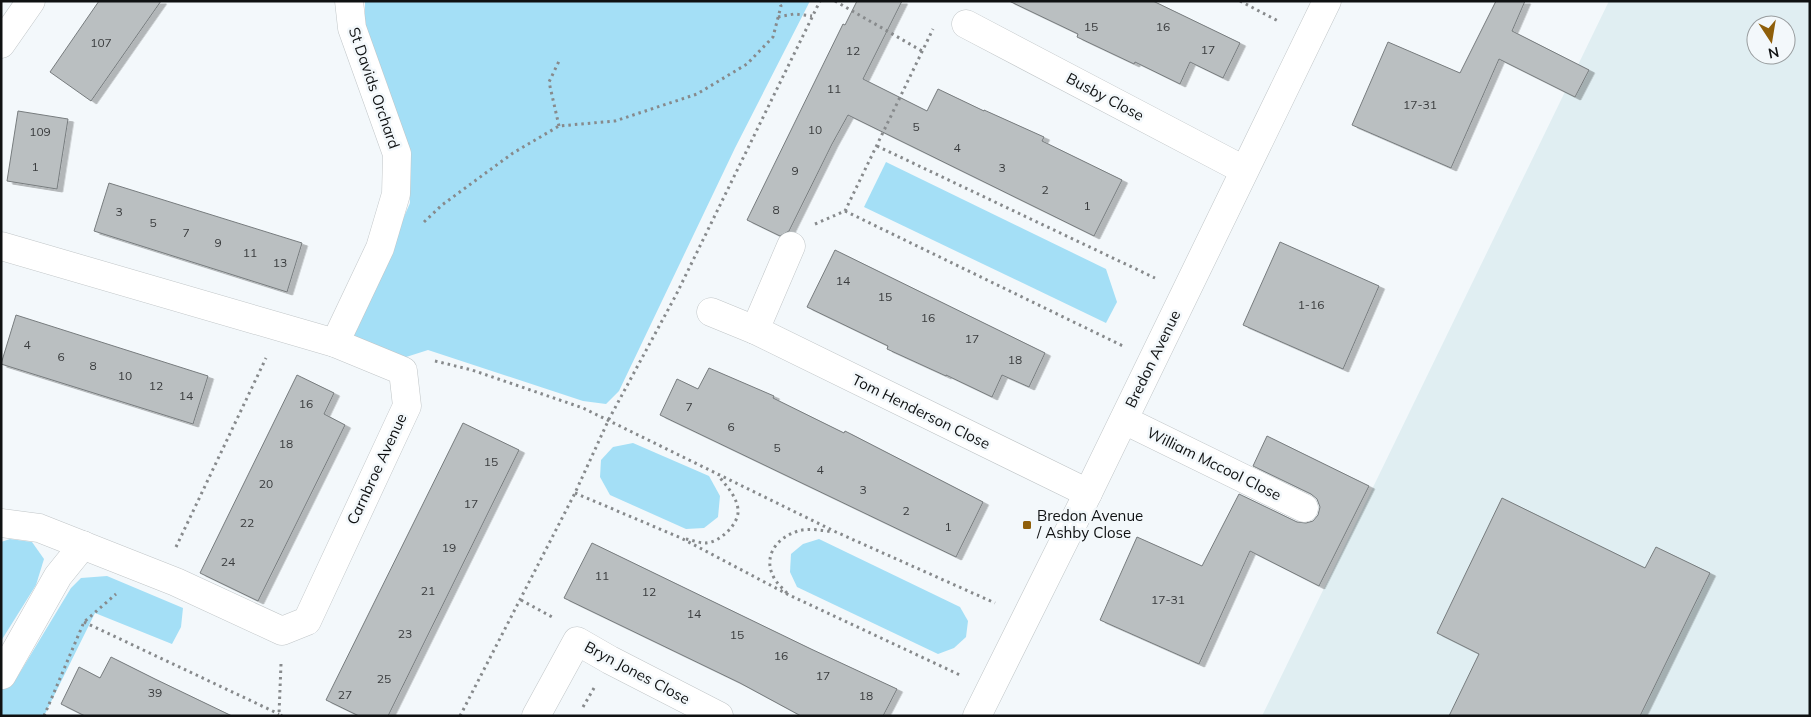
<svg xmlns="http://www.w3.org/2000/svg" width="1811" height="717" viewBox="0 0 1811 717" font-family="Mulish,sans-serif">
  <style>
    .built { fill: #e0eef2; fill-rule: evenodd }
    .green { fill: #a4dff6 }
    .building { fill: #babfc1; stroke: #777c7e; filter: url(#shadow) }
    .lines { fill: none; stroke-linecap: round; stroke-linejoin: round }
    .minor-casing { stroke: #c1c6c8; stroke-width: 29 }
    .tertiary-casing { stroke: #c1c6c8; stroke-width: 29 }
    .path { stroke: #878a8c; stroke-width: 3; stroke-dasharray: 2.5 4; stroke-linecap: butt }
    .minor { stroke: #fff; stroke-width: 28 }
    .tertiary { stroke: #fff; stroke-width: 28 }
    .poi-dot { fill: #8f5f0a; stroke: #f3f8fb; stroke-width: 2 }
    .labels { text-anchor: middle; stroke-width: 5; stroke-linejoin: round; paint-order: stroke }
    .number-label { font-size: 12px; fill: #3a3c3e }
    .street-label { font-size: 15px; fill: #0f1112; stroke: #f3f8fb }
    .poi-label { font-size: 15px; fill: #0f1112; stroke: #f3f8fb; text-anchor: start }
  </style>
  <defs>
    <filter id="shadow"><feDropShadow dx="5.5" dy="3" stdDeviation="0" flood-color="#0004"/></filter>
  </defs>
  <rect width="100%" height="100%" fill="#f3f8fb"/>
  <path class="built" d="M1609,1h201v715h-548zM1756,25h30v30h-30z"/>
  <g class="green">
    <path d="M365,1h445l-75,147 -116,243 -13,13 -23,-3 -155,-51 -25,8 -52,-20 59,-135 -2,-49 -21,-70 -22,-60z"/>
    <path d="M886,162l220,107 11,33 -11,21 -242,-116z"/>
    <path d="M633,443l76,33 11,20 -2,21 -14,11 -18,1 -76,-34 -10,-18 1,-17 12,-13z"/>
    <path d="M10,539l22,3 12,17 -8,26 -35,56v-99z"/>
    <path d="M819,539l141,68 8,14 -2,16 -12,11 -16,6 -141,-67 -7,-15 1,-18 12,-10z"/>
    <path d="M107,576l76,32 -2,19 -9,17 -77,-31 -51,103h-43v-38l12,6 58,-96 10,-10z"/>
  </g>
  <g class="building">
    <path d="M99,1h62l-70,100 -41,-29z"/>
    <path d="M857,1h45l-39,78 64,32 11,-22 46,22v-1l60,27 -2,4 80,39 -28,56 -246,-121 -16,29 -43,87 -9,5 -33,-16 96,-196 2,1z"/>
    <path d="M1009,1h144l87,42 -17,35 -33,-16 -10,22 -45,-22 -1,2 -57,-27 1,-3z"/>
    <path d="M1496,1h29l-13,30 77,39 -14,27 -76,-38 -48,109 -99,-43 36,-83 72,31z"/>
    <path d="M18,111l50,8 -11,70 -50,-8z"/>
    <path d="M109,183l193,60 -15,49 -193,-61z"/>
    <path d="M1280,242l99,44 -36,83 -100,-44z"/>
    <path d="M835,250l210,103 -16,34 -27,-12 -10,22 -46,-22v1l-59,-27 1,-3 -81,-39z"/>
    <path d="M16,315l192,61 -15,48 -192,-60z"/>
    <path d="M709,368l65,28 -1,2 71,35 1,-2 138,71 -27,55 -296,-142 17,-36 21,10z"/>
    <path d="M297,375l37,18 -10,21 21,11 -87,176 -58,-28z"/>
    <path d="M463,423l56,27 -131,266h-29l-33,-16z"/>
    <path d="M1267,436l102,50 -50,100 -69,-35 -51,113 -99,-44 37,-83 65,29 37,-72 58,28 9,1 7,-2 5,-6 2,-8 -3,-8 -6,-5 -58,-28z"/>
    <path d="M1502,498l143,70 11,-21 54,26 -70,143h-191l30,-62 -42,-21z"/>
    <path d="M592,543l219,106 86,40 -14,27h-82l-61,-33 -176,-85z"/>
    <path d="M111,657l44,22 77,37h-147l-24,-12 18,-37 21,11z"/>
  </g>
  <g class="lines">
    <defs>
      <g id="minor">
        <path d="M966,24l278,146"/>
        <path d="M1,246l334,97 68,28 4,35 -100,215 -25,10 -106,-49 -137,-54 -38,-5"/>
        <path d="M791,246l-36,84 333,163"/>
        <path d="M711,312l44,18"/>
        <path d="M335,343l45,-95 16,-54 1,-40 -45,-126 -3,-27"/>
        <path d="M1124,420l180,88"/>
        <path d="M2,675l56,-99 25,-31"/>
        <path d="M536,716l41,-75 33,19 109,56"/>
      </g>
      <g id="tertiary">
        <path d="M1,44l30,-43"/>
        <path d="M977,716l111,-223 239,-492"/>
      </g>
    </defs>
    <use href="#minor" class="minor-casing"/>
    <use href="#tertiary" class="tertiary-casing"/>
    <g class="path">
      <path d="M835,1l87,50"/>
      <path d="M1240,1l40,21"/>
      <path d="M778,17l16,-3 18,2"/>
      <path d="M559,126l-10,-44 11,-23"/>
      <path d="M877,146l278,132"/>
      <path d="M845,211l278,135"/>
      <path d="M424,222l18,-17 71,-52 46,-27 56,-5 82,-27 50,-30 26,-27 8,-31 -3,-5"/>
      <path d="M815,224l30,-13 88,-182"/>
      <path d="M435,361l37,9 111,38 253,124 159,71"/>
      <path d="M575,493l106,45 108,57 171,80"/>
      <path d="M686,539c6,1 13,4 19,4 14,0 35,-19 33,-34 -2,-14 -12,-23 -20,-34"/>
      <path d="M176,547l90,-189"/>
      <path d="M787,593c-4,-4 -8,-8 -11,-12 -15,-22 -1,-43 22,-50 10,-3 24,-1 34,1"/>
      <path d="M521,600l33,18"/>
      <path d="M84,622l195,92"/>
      <path d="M281,664l-2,50 3,2"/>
      <path d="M583,707l11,-19"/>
      <path d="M44,716l40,-94 32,-28"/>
      <path d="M460,716l115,-223 34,-74 67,-124 144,-294"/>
    </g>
    <use href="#minor" class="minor"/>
    <use href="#tertiary" class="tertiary"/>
  </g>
  <rect class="poi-dot" x="1022" y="520" width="10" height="10" rx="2.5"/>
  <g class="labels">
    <g class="number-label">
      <text x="1091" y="31">15</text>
      <text x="1163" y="31">16</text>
      <text x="101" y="47">107</text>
      <text x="1208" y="54">17</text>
      <text x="853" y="55">12</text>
      <text x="834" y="93">11</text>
      <text x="1420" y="109">17-31</text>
      <text x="916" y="131">5</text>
      <text x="815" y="134">10</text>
      <text x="40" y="136">109</text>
      <text x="957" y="152">4</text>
      <text x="35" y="171">1</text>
      <text x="1002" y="172">3</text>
      <text x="795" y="175">9</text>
      <text x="1045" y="194">2</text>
      <text x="1087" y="210">1</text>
      <text x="776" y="214">8</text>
      <text x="119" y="216">3</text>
      <text x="153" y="227">5</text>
      <text x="186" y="237">7</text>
      <text x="218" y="247">9</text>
      <text x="250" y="257">11</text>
      <text x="280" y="267">13</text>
      <text x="843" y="285">14</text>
      <text x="885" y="301">15</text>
      <text x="1311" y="309">1-16</text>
      <text x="928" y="322">16</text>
      <text x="972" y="343">17</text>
      <text x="27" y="349">4</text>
      <text x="61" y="361">6</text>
      <text x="1015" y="364">18</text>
      <text x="93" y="370">8</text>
      <text x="125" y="380">10</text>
      <text x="156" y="390">12</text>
      <text x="186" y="400">14</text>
      <text x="306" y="408">16</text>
      <text x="689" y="411">7</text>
      <text x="731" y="431">6</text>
      <text x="286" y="448">18</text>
      <text x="777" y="452">5</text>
      <text x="491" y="466">15</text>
      <text x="820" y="474">4</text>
      <text x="266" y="488">20</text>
      <text x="863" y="494">3</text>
      <text x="471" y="508">17</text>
      <text x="906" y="515">2</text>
      <text x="247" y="527">22</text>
      <text x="948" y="531">1</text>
      <text x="449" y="552">19</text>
      <text x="228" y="566">24</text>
      <text x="602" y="580">11</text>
      <text x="428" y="595">21</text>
      <text x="649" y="596">12</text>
      <text x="1168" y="604">17-31</text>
      <text x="694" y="618">14</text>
      <text x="405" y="638">23</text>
      <text x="737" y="639">15</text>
      <text x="781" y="660">16</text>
      <text x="823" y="680">17</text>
      <text x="384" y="683">25</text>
      <text x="155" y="697">39</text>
      <text x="345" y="699">27</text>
      <text x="866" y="700">18</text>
    </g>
    <g class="street-label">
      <text transform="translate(374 88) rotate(71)" y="5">St Davids Orchard</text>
      <text transform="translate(1105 97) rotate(28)" y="5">Busby Close</text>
      <text transform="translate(1153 359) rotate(-64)" y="5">Bredon Avenue</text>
      <text transform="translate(921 412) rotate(26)" y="5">Tom Henderson Close</text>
      <text transform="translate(1214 464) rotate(26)" y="5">William Mccool Close</text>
      <text transform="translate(377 469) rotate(-65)" y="5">Carnbroe Avenue</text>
      <text transform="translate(637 673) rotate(28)" y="5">Bryn Jones Close</text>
    </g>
    <g class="poi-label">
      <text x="1037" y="521">Bredon Avenue<tspan x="1037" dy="17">/ Ashby Close</tspan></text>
    </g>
  </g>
  <rect width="1811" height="717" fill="none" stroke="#0f1112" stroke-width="5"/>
  <g transform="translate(1771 40) rotate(168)"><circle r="24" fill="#f3f8fb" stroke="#989c9e"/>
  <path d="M0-4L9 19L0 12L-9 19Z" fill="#8f5f0a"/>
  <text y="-8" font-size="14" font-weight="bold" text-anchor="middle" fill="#0f1112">N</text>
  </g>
</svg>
